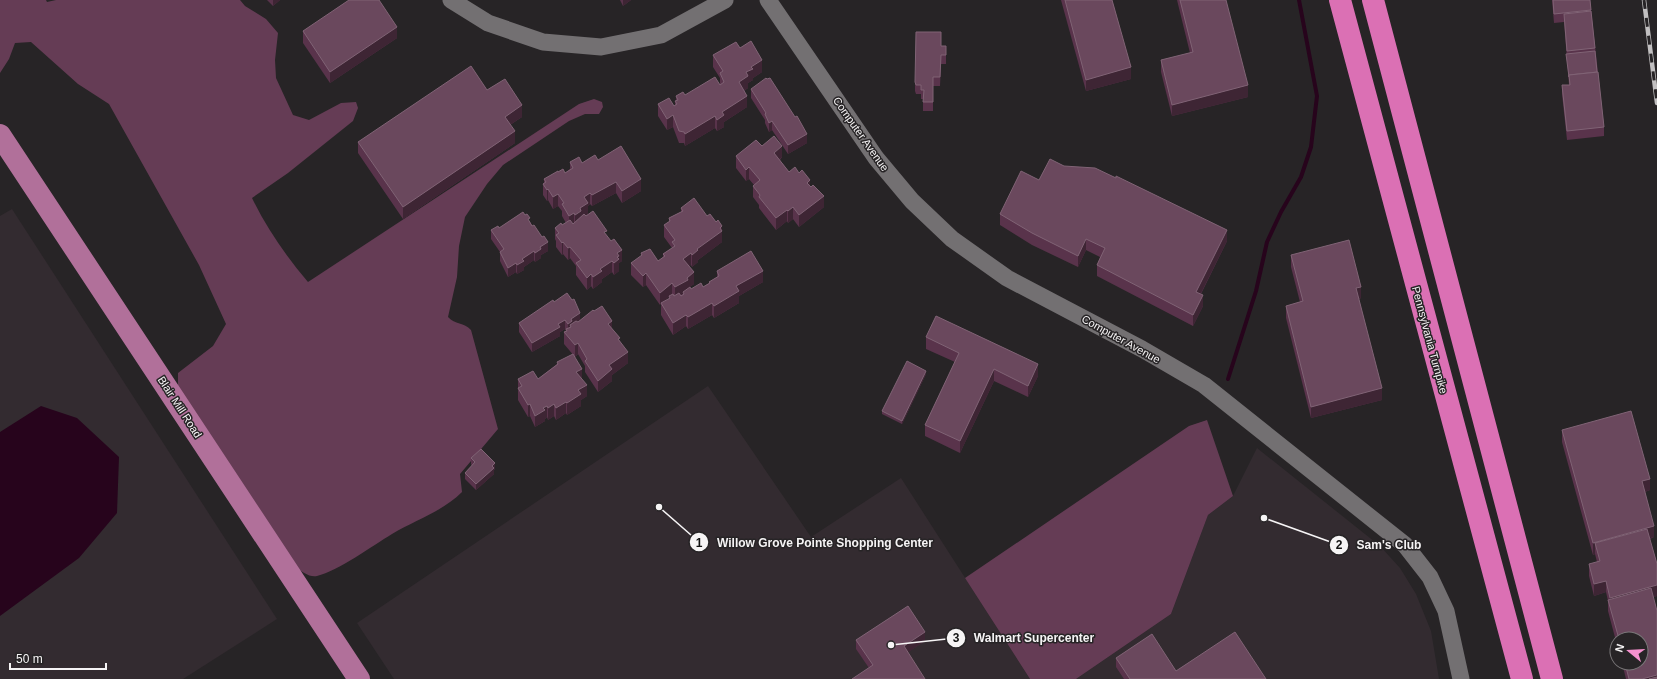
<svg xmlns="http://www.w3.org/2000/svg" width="1657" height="679" viewBox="0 0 1657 679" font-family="Arial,sans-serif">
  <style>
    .built { fill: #332b30 }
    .green { fill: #653c55 }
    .water { fill: #27041c }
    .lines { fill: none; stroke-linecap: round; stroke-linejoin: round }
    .stream { stroke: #27041c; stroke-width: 4 }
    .minor { stroke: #737072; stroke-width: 17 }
    .major { stroke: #b1709a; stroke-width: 22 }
    .highway { stroke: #db70b4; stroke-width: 22 }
    .rail-casing { stroke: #c2c0c1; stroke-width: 4.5 }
    .rail { stroke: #272426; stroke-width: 3; stroke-dasharray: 9; stroke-linecap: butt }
    .wall { fill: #59334b; fill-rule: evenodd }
    .shaded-wall { fill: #3e2534 }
    .building { fill: #6a485d; stroke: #806375 }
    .labels { text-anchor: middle; stroke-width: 3; stroke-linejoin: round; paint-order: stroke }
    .street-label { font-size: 11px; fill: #f6f4f5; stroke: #272426 }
    .leader { fill: none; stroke: #f6f4f5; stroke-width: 1.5 }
    .callout-dot { fill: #f6f4f5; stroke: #272426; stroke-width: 1.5 }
    .mark-label { font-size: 12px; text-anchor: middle; font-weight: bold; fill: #111 }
    .callout-label { font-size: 12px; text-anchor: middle; font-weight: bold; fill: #f6f4f5; stroke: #272426; stroke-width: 3; stroke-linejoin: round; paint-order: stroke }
  </style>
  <rect width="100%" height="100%" fill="#272426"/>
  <g class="built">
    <path d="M12,209l265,410 -94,60h-183v-463z"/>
    <path d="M708,386l103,151 90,-59 129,201h-636l-37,-56z"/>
    <path d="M1257,448l123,98 20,22 16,26 15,37 8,48h-363l95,-65 37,-99 25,-19z"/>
  </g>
  <g class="green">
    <path d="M0,0h46l1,2 9,-2h184l5,6 21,13 12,14 -3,27 1,18 17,37 16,5 32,-17 15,-1 2,6 -5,13 -65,52 -36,25c15,31 34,58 56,84l271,-178 15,-5 8,3 1,5 -4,7h-14l-16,7 -66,44 -16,19 -22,33 -6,29 -2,31 -9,40c7,8 16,5 23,13l27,99 -38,45 2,18c-20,20 -47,28 -70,42 -20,12 -54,37 -75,42 -7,2 -16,-5 -22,-9l-117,-179v-15l35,-27 13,-22 -27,-59 -90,-161 -31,-20 -47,-42 -16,1 -6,16 -9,14z"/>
    <path d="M1207,420l26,76 -25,19 -37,99 -95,65h-46l-65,-101 224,-152z"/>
  </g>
  <path class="water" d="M41,406l36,12 42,39 -2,56 -38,45 -79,58v-184z"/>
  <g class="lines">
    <path class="stream" d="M1228,379l28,-88 11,-49 14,-30 20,-35 10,-30 6,-51 -18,-96"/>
    <g class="minor">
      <path d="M451,0l37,23 55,19 58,5 60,-12 64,-35"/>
      <path d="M768,0l108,158 36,43 40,38 55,39 135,71 62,36 201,160 25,32 16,34 15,68"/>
    </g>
    <path class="major" d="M0,135l359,544"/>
    <g class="highway">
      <path d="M1340,0l182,679"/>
      <path d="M1373,0l179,679"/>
    </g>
    <defs>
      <path id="rail" d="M1644,0l13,103"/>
    </defs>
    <use href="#rail" class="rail-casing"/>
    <use href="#rail" class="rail"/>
  </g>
  <g class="wall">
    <path d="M267,0h13l-7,6z"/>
    <path d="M620,0h11l-8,6z"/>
    <path d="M1061,0h51l19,79 -45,12z"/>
    <path d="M1177,0h49l22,97 -76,19 -11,-44v-12l29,-7z"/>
    <path d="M1552,0h38l14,127v9l-37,4 -5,-46v-9h7l-5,-63 -10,1z"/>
    <path d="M303,31l94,7 -67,45 -27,-40z"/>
    <path d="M941,46h5v18h-5l-1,22h-7v25h-10v-12h-2v-5h-5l-1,-3v-9z"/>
    <path d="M740,48l22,24 -9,6v2l-5,3v5l-4,3 3,16 -23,15v5l-7,4 -2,-3 -30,18 -1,-3h-5l-6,-16 -6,3 -9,-14v-12l16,2 1,-1v-4h1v-5l9,-1 35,-11v-6l-7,-11v-12z"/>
    <path d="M751,89l56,54 -19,11 -16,-24 -3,2 -4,-9v-3l-14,-22z"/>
    <path d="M487,90l35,27 -12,8 5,18 -112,76 -45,-66v-11z"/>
    <path d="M736,156l46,1 -2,3 9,12 21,15 14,20 -25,20 -6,-8 -5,4 -1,-2 -11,9 -17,-22v-3l-6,-8v-11l1,-1 -5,-6 -3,2 -10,-13z"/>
    <path d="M598,160l43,31 -19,12 -6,-10 -24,13 -2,-2 -2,2v9l19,21 15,25 -3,2v8l-5,4 -2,-3 -10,7v3l-9,7 -2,-3 -4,4 -11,-15v-9l-6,-8 -2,2 -5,-6 -1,1 -6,-8v-6l-1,-2v-11l7,-3 4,-2 -4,-7v-5l-4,-5 -5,3 -5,-9 -1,1 -4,-6v-11l1,-1v-4l14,-7 7,1 5,-4v-7l12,1z"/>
    <path d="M1039,180l188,61 -26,53 2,12 -10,20 -96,-50v-11l3,-8 -14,-7 -8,17 -46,-22 -32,-20v-11z"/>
    <path d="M681,208l26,8 15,14v12l-24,18v2l-6,5 -1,-2 -2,1 5,18 -6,4 3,1 12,-2 6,-4v-1l8,-5v-6l46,11 -24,14v7l-25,15 -2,-3 -24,14 -2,-3 -13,9 -12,-20v-12l-1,2 -14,-20 -3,2 -12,-12v-12l10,-6v-4l17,8 5,-4v-3l9,-6 -8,-11v-12l5,-3v-4l12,-6zM669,297v2l-8,4z"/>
    <path d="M530,222l18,29 -7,4v3l-6,4 -1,-2 -10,7v3l-7,4 -1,-2 -8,5 -8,-16v-9l-9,-13v-9l8,-2z"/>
    <path d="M1291,255l70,43 -2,1 23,101 -71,18 -25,-100v-12l14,-4 -9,-35z"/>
    <path d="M554,302l26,18 32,10 8,11 8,22 -16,12v6l-14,11 -13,-20v-6l-7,-12 -3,3 -11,-13v-12l2,-1 -1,-2 -5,3v4l-28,16 -13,-20v-9z"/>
    <path d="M926,337l112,39 -10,21 -34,-16 -34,72 -35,-17v-11l30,-63 -29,-13z"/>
    <path d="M557,362l25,17 5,17 -6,4v6l-14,9 -1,-2 -10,7 -2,-4 -6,4 -1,-3 -2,2v2l-10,6 -5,-11 -2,1 -10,-17v-21h20l19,-15z"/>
    <path d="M926,374l-24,50 -20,-10v-3z"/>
    <path d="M1562,430l88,60 -5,2 9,45 -4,2 7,25v32l-4,1 4,82h-31l-4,-16h19v-24h-24v6l-9,-34v-10l-2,-9 -12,4 -5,-20v-12l8,-2 -2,-8 -2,1 -31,-113z"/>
    <path d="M471,458l24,11 -1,1v4l-18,16 -11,-11v-6l7,-7 -1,-2z"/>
    <path d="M856,640l69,1 -17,11 -39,16 -13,-19z"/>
    <path d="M1116,658l60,13 90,8h-142l-8,-12z"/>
  </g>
  <g class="shaded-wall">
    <path d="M273,0h7l-7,6z"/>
    <path d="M623,0h8l-8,6z"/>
    <path d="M397,27v11l-67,45v-11z"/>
    <path d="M762,60v12l-9,6v2l-5,3v5l-9,6v-12l7,-10 5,-5z"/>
    <path d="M1131,67v12l-45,12v-11z"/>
    <path d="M1248,85v12l-76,19v-11z"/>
    <path d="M747,96v11l-23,15v5l-7,4v-11l5,-8z"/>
    <path d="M522,105v12l-17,11v-11z"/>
    <path d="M673,115v12l-6,3v-11z"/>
    <path d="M715,116v12l-30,18v-12z"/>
    <path d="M772,121v9l-3,2v-9z"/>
    <path d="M515,131v12l-112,76v-12z"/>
    <path d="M807,134v9l-19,11v-9z"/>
    <path d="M782,146v11l-8,7v-11z"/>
    <path d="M749,167v12l-3,2v-11z"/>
    <path d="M641,179v12l-19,12v-12z"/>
    <path d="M810,180v11l-3,-8z"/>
    <path d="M616,182v11l-24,13v-11z"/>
    <path d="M548,189v11l-1,1v-11z"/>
    <path d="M590,193v11l-2,2v9l-13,12v-12l5,-7 4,-11z"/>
    <path d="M558,194v12l-5,3v-12z"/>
    <path d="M824,196v11l-25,20v-12z"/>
    <path d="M793,207v12l-5,4v-12z"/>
    <path d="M787,210v11l-11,9v-12z"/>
    <path d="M574,213v12l-5,3v-12z"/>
    <path d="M722,226v16l-24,18v2l-6,5v-12l5,-6z"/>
    <path d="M1227,230v11l-31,62v-11z"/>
    <path d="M1086,239v11l-8,17v-11z"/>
    <path d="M548,242v9l-7,4v3l-6,4v-9l5,-6z"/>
    <path d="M563,242v12l-1,1v-12z"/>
    <path d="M570,247v11l-2,2v-12z"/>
    <path d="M622,250v11l-3,2v8l-5,4v-12l3,-10z"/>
    <path d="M534,251v9l-10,7v3l-7,4v-9l5,-6z"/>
    <path d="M691,253v12l-8,5v-11z"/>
    <path d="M612,261v11l-10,7v3l-9,7v-12l7,-8z"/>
    <path d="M516,263v9l-8,5v-9z"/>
    <path d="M763,271v11l-24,14v7l-25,15v-12l22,-20z"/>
    <path d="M694,272v12l-11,8v2l-8,4v-11z"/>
    <path d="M646,273v12l-3,2v-11z"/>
    <path d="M591,274v12l-4,4v-12z"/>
    <path d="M672,283v11l-12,11v-12z"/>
    <path d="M1361,287v11l-5,1v-11z"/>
    <path d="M1203,295v11l-10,20v-11z"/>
    <path d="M712,303v12l-24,14v-12z"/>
    <path d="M580,313v9l-9,4 -1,-1v6l-2,1v-8l3,-5z"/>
    <path d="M686,315v11l-13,9v-12z"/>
    <path d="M565,320v9l-5,3v4l-28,16v-9z"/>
    <path d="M612,321v12l-4,-9z"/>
    <path d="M578,343v11l-3,3v-12z"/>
    <path d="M628,352v11l-16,12v6l-14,11v-11l11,-16z"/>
    <path d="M1038,364v12l-10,21v-11z"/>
    <path d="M582,369v12l-6,-9z"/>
    <path d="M994,369v12l-34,72v-12z"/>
    <path d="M926,371v3l-24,50v-3z"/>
    <path d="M587,385v11l-6,4v6l-14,9v-12l11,-13z"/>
    <path d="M1382,388v12l-71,18v-11z"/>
    <path d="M566,402v11l-10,7v-12z"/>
    <path d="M530,404v12l-2,1v-12z"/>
    <path d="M554,404v12l-6,4v-12z"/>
    <path d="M547,406v11l-2,2v2l-10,6v-11l8,-8z"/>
    <path d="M495,463v6l-1,1v4l-18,16v-6z"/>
    <path d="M1650,479v11l-8,3v-12z"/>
    <path d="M1654,526v11l-56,16 -3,-10v11l-2,1v-12z"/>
    <path d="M1606,581v11l-12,4v-12z"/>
    <path d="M1657,585v11l-47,13v-11z"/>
    <path d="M925,632v9l-21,14v-9z"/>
    <path d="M1657,675v4h-15z"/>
  </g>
  <g class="building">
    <path d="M349,0h30l18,27 -67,45 -27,-41z"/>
    <path d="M1065,0h47l19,67 -45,13z"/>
    <path d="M1180,0h46l22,85 -76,20 -11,-45 32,-8z"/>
    <path d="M1553,0h37l1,10 -37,4z"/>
    <path d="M1591,11l4,37 -28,3 -3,-37z"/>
    <path d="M916,32h25v14h5v9h-5l-1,22h-7v25h-10l1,-12h-3v-5h-5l-1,-3z"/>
    <path d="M751,41l11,19 -11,7 2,2 -7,3 2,4 -9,6 8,14 -25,16 2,3 -7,5 -2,-4 -30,18 -1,-2 -5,-1 -6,-16 -6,4 -9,-15 11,-6 5,8 3,-2 -2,-3 3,-1 -2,-4 7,-4 2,3 30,-18 5,8 4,-3 -4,-9 3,-2 -10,-16 23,-13 4,6z"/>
    <path d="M1595,51l2,21 -28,3v2l-3,-23z"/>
    <path d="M471,66l16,24 18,-11 17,26 -17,12 10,14 -112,76 -45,-65z"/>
    <path d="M1598,72l6,55 -37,4 -5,-46h8l-1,-10z"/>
    <path d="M766,78l1,1 3,-1 25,39 2,-1 10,18 -19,11 -16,-24 -3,2 -4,-9 1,-1 -15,-24z"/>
    <path d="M774,136l8,10 -8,7 15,19 6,-5 4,6 3,-3 8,10 -3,3 4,4 2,-2 11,11 -25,19 -6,-8 -5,4 -1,-1 -11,8 -17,-21 1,-2 -7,-9 7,-6 -11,-13 -3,3 -10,-14 20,-16 6,6z"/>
    <path d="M621,146l20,33 -19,12 -6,-9 -24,13 -2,-2 -6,4 4,6 -8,5 1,3 -6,4 -1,-2 -5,3 -7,-12 2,-1 -6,-9 -5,3 -5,-8 -1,1 -4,-6 3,-2 -2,-3 14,-8v1l5,-3 2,4 8,-5 -3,-6 9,-5 3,6 13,-8 3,5z"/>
    <path d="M1050,159l14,7 31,2 21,10v-2l111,54 -31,62 7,3 -10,20 -96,-50 8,-17 -19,-9 -8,17 -46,-23 -32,-19 21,-43 18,9z"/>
    <path d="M694,198l13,18 3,-2 6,8 2,-2 4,6 -2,2 2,3 -25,18 1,1 -6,5 -1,-2 -8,6 11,13 -7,6 1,2 -13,7 -3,-4 -12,10 -14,-20 -3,3 -12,-13 11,-8 -1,-2 9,-4 8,12 7,-5 -2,-2 12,-8 -3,-4 3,-2 -11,-15 6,-4 -1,-3 14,-7 -2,-3z"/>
    <path d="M593,211l14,20 -3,1 7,9 3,-2 8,11 -5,3 2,3 -2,1 2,2 -5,4 -2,-2 -12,8 2,2 -9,6 -2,-3 -4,4 -11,-15 5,-3 -11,-13 -2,1 -5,-6 -1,1 -6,-8 3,-2 -4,-5 6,-5 1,2 8,-5 3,4 11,-10 2,2z"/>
    <path d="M523,212l2,3 2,-1 3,4 -2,1 4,7 2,-1 8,12 2,-1 4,6 -8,5 1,2 -6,4 -1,-2 -12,8 2,2 -7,4 -1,-2 -8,5 -8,-16 4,-3 -13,-19 7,-4 1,2z"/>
    <path d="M1349,240l12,47 -5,1 26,100 -71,19 -25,-101 17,-5 -12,-46z"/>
    <path d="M751,251l12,20 -27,15 3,5 -25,15 -2,-3 -24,14 -2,-2 -13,8 -12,-20 9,-5 -1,-2 4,-2 1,2 5,-3 2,3 3,-2 -1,-2 7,-5 1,2 10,-6 2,4 7,-4 -1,-1 10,-6 -2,-5z"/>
    <path d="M567,293l5,7 2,-1 6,14 -9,6 1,2 -4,3 -3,-4 -7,4 2,3 -28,16 -13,-20 34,-23 1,2z"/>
    <path d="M602,306l10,15 -4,3 12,14 -2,1 10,13 -19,13 3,4 -14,12 -13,-20 2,-2 -9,-16 -3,2 -11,-13 3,-1 -1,-2 5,-2 -1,-2 6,-4 2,1 15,-12 1,1z"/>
    <path d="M936,316l102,48 -10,22 -34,-17 -34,72 -35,-16 34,-72 -33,-16z"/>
    <path d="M573,354l9,15 -6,3 11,13 -9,5 3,4 -14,9 -1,-1 -10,6 -2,-4 -6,4 -1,-2 -4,2 2,2 -10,6 -5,-12 -2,1 -10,-17 4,-2 -4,-7 15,-8 5,8 20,-15 -1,-2z"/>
    <path d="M907,361l19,10 -24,50 -20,-10z"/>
    <path d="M1631,411l19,68 -8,2 12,45 -61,17 -31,-113z"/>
    <path d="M481,449l14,14 -3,3 2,2 -18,16 -11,-11 10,-11 -4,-4z"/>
    <path d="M1647,529l10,35v21l-47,13 -4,-17 -12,3 -5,-20 11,-3 -5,-18z"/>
    <path d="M1651,588l6,23v64l-15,4h-13l-4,-16h16v-24h-22l-11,-39z"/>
    <path d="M908,606l17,26 -21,14 21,33h-73l21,-14 -17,-25z"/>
    <path d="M1235,632l31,47h-136l-14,-21 36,-24 24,37z"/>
    <path d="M1657,677v2h-8z"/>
  </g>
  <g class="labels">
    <g class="street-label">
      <text transform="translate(861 134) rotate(55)" y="4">Computer Avenue</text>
      <text transform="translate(1121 339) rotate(29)" y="4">Computer Avenue</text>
      <text transform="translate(1430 340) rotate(75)" y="4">Pennsylvania Turnpike</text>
      <text transform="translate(180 407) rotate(57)" y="4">Blair Mill Road</text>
    </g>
  </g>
  <path class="leader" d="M659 507L699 542M1264 518L1339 545M891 645L956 638"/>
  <g class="callout-dot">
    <circle cx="659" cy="507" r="4"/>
    <circle cx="1264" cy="518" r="4"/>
    <circle cx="891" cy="645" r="4"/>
    <circle cx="699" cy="542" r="10"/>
    <circle cx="1339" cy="545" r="10"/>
    <circle cx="956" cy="638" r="10"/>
  </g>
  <g class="mark-label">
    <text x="699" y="547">1</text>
    <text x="1339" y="549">2</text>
    <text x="956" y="642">3</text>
  </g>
  <g class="callout-label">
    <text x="825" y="547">Willow Grove Pointe Shopping Center</text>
    <text x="1389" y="549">Sam's Club</text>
    <text x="1034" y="642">Walmart Supercenter</text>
  </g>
  <g transform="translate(1629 651) rotate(288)"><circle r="19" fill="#272426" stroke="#7a7779"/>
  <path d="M0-3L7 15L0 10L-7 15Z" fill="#f690cf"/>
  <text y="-6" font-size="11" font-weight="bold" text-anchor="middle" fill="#f6f4f5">N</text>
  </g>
  <path d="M10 663v6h96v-6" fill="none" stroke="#f6f4f5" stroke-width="2"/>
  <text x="16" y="663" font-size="12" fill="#f6f4f5" stroke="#272426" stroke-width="3" paint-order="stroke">50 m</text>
</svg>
